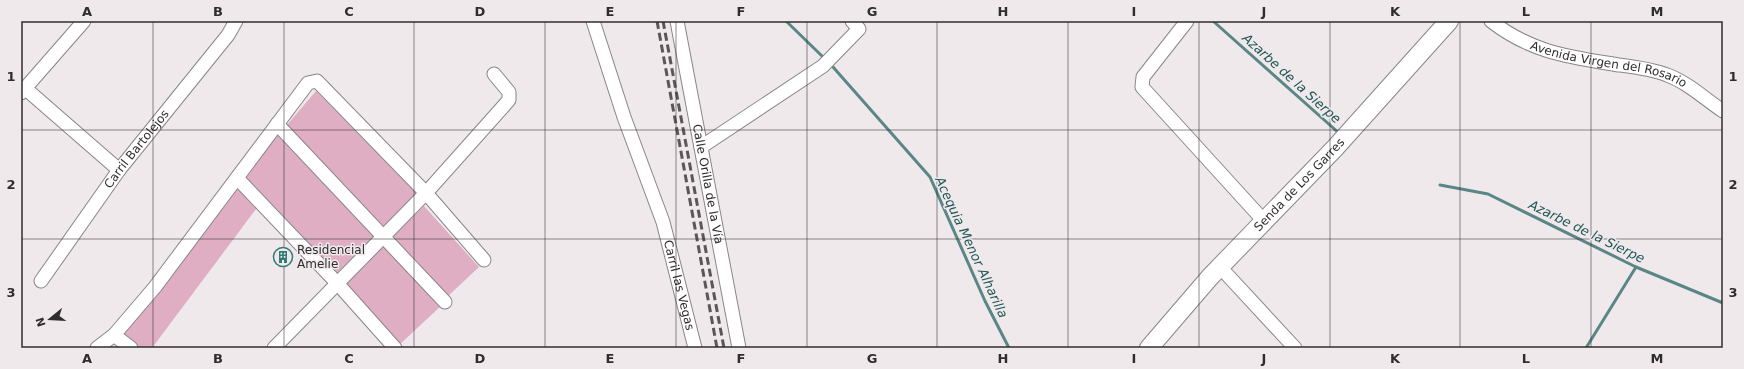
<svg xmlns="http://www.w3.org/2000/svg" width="1744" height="369" viewBox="0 0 1744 369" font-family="'DejaVu Sans',sans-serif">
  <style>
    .green { fill: #e0aec2 }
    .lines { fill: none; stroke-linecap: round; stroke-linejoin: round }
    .stream { stroke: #5a8786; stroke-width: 3 }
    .street-casing { stroke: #8b8587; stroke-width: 15 }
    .secondary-casing { stroke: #8b8587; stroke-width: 20 }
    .street { stroke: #fff; stroke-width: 13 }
    .secondary { stroke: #fff; stroke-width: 18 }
    .rail { stroke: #5b5759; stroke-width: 3; stroke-dasharray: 8 4; stroke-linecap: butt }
    .grid { fill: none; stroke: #302d2e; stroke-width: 1; stroke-opacity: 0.55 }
    .labels { text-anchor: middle; stroke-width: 3; stroke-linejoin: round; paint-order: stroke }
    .street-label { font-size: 12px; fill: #302d2e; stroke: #f0e9ec }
    .poi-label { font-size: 12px; fill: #302d2e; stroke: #f0e9ec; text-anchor: start }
    .water-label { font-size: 13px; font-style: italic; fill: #1d5654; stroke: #f0e9ec }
    .neatline { fill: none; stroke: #302d2e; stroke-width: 1.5 }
    .grid-label { font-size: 13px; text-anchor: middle; font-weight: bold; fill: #302d2e }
  </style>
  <rect width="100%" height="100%" fill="#f0e9ec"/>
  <g class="green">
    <path d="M316,91l100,102 -33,34 -97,-101z"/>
    <path d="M277,135l97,101 -37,37 -92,-97z"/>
    <path d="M240,185l19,20 -107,143h-13l-16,-14z"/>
    <path d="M424,206l55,61 -32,30 -55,-59z"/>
    <path d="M385,245l57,60 -44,41 -54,-63z"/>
  </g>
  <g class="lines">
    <g class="stream">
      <path d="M786,21l37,36"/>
      <path d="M1213,21l127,113"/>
      <path d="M833,67l97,110 55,124 24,47"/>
      <path d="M1440,185l48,9 148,73 87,36"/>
      <path d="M1586,348l50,-81"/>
    </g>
    <defs>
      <g id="street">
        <path id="s1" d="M593,21l31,96 39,105 32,126"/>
        <path id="s2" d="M677,21l62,327"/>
        <path d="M1187,21l-44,56 -1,10 122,134"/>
        <path id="s3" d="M1491,21c41,32 79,36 128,44 16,2 33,4 48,10 20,7 38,24 56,36"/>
        <path d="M26,89l93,81"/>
        <path d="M21,93l63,-72"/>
        <path d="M277,124l168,178"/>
        <path d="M701,147l122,-81 36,-37 -7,-8"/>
        <path d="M237,178l100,105 58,65"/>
        <path d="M1220,267l75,81"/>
        <path id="s4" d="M41,281l78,-111 109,-135 8,-14"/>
        <path d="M114,335l17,13"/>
        <path d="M97,348l17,-13 41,-48 153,-204 9,-2 109,112 58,67"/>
        <path d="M274,348l152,-155 83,-93v-8l-15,-18"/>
      </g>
      <g id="secondary">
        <path id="s5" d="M1149,348l61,-71 125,-129 114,-127"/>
      </g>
    </defs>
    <use href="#street" class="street-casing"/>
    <use href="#secondary" class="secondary-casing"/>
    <use href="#street" class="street"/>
    <use href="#secondary" class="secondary"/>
    <g class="rail">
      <path d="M657,21l60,327"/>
      <path d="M663,21l61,327"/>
    </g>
  </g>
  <path class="grid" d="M153,21v327M284,21v327M414,21v327M545,21v327M676,21v327M807,21v327M937,21v327M1068,21v327M1199,21v327M1330,21v327M1460,21v327M1591,21v327M21,130h1702M21,239h1702"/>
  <defs>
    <symbol id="building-ring" viewBox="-11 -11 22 22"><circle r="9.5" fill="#f0e9ec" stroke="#327b79" stroke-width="1.5"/><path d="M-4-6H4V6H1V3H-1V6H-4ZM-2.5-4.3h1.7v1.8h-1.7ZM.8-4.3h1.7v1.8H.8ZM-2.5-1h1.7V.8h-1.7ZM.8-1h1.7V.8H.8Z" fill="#327b79"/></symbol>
  </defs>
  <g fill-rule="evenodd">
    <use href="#building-ring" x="272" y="246" width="22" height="22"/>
  </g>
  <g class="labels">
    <g class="street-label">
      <text dy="4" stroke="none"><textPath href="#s3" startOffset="127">Avenida Virgen del Rosario</textPath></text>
      <text dy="4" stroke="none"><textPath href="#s4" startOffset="163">Carril Bartolejos</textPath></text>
      <text dy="4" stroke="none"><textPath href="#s2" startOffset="166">Calle Orilla de la Vía</textPath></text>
      <text dy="4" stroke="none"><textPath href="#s5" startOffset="222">Senda de Los Garres</textPath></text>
      <text dy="4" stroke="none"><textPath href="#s1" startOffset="278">Carril las Vegas</textPath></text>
    </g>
    <g class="poi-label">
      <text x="297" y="254">Residencial<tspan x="297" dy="14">Amelie</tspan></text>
    </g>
    <g class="water-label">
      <text transform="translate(1292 78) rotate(42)" y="5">Azarbe de la Sierpe</text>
      <text transform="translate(1587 231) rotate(26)" y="5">Azarbe de la Sierpe</text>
      <text transform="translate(972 247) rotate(65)" y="5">Acequia Menor Alharilla</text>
    </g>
  </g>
  <rect width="1744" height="369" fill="none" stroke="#f0e9ec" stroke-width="44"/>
  <g transform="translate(50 319) rotate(252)" stroke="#f0e9ec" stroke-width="3" paint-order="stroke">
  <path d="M0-3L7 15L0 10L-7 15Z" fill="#302d2e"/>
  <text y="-6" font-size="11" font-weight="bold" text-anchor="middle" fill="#302d2e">N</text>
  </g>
  <rect x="22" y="22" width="1700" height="325" class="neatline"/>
  <g class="grid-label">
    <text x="87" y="16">A</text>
    <text x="218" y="16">B</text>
    <text x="349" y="16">C</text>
    <text x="480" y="16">D</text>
    <text x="610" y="16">E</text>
    <text x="741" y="16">F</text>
    <text x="872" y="16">G</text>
    <text x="1003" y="16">H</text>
    <text x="1134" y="16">I</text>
    <text x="1264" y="16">J</text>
    <text x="1395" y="16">K</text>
    <text x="1526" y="16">L</text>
    <text x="1657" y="16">M</text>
    <text x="11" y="81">1</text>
    <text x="1733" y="81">1</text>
    <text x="11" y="189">2</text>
    <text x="1733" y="189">2</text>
    <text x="11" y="297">3</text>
    <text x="1733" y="297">3</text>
    <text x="87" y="363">A</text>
    <text x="218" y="363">B</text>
    <text x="349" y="363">C</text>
    <text x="480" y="363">D</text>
    <text x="610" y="363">E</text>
    <text x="741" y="363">F</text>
    <text x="872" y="363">G</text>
    <text x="1003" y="363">H</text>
    <text x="1134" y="363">I</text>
    <text x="1264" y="363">J</text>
    <text x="1395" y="363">K</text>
    <text x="1526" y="363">L</text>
    <text x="1657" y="363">M</text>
  </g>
</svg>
